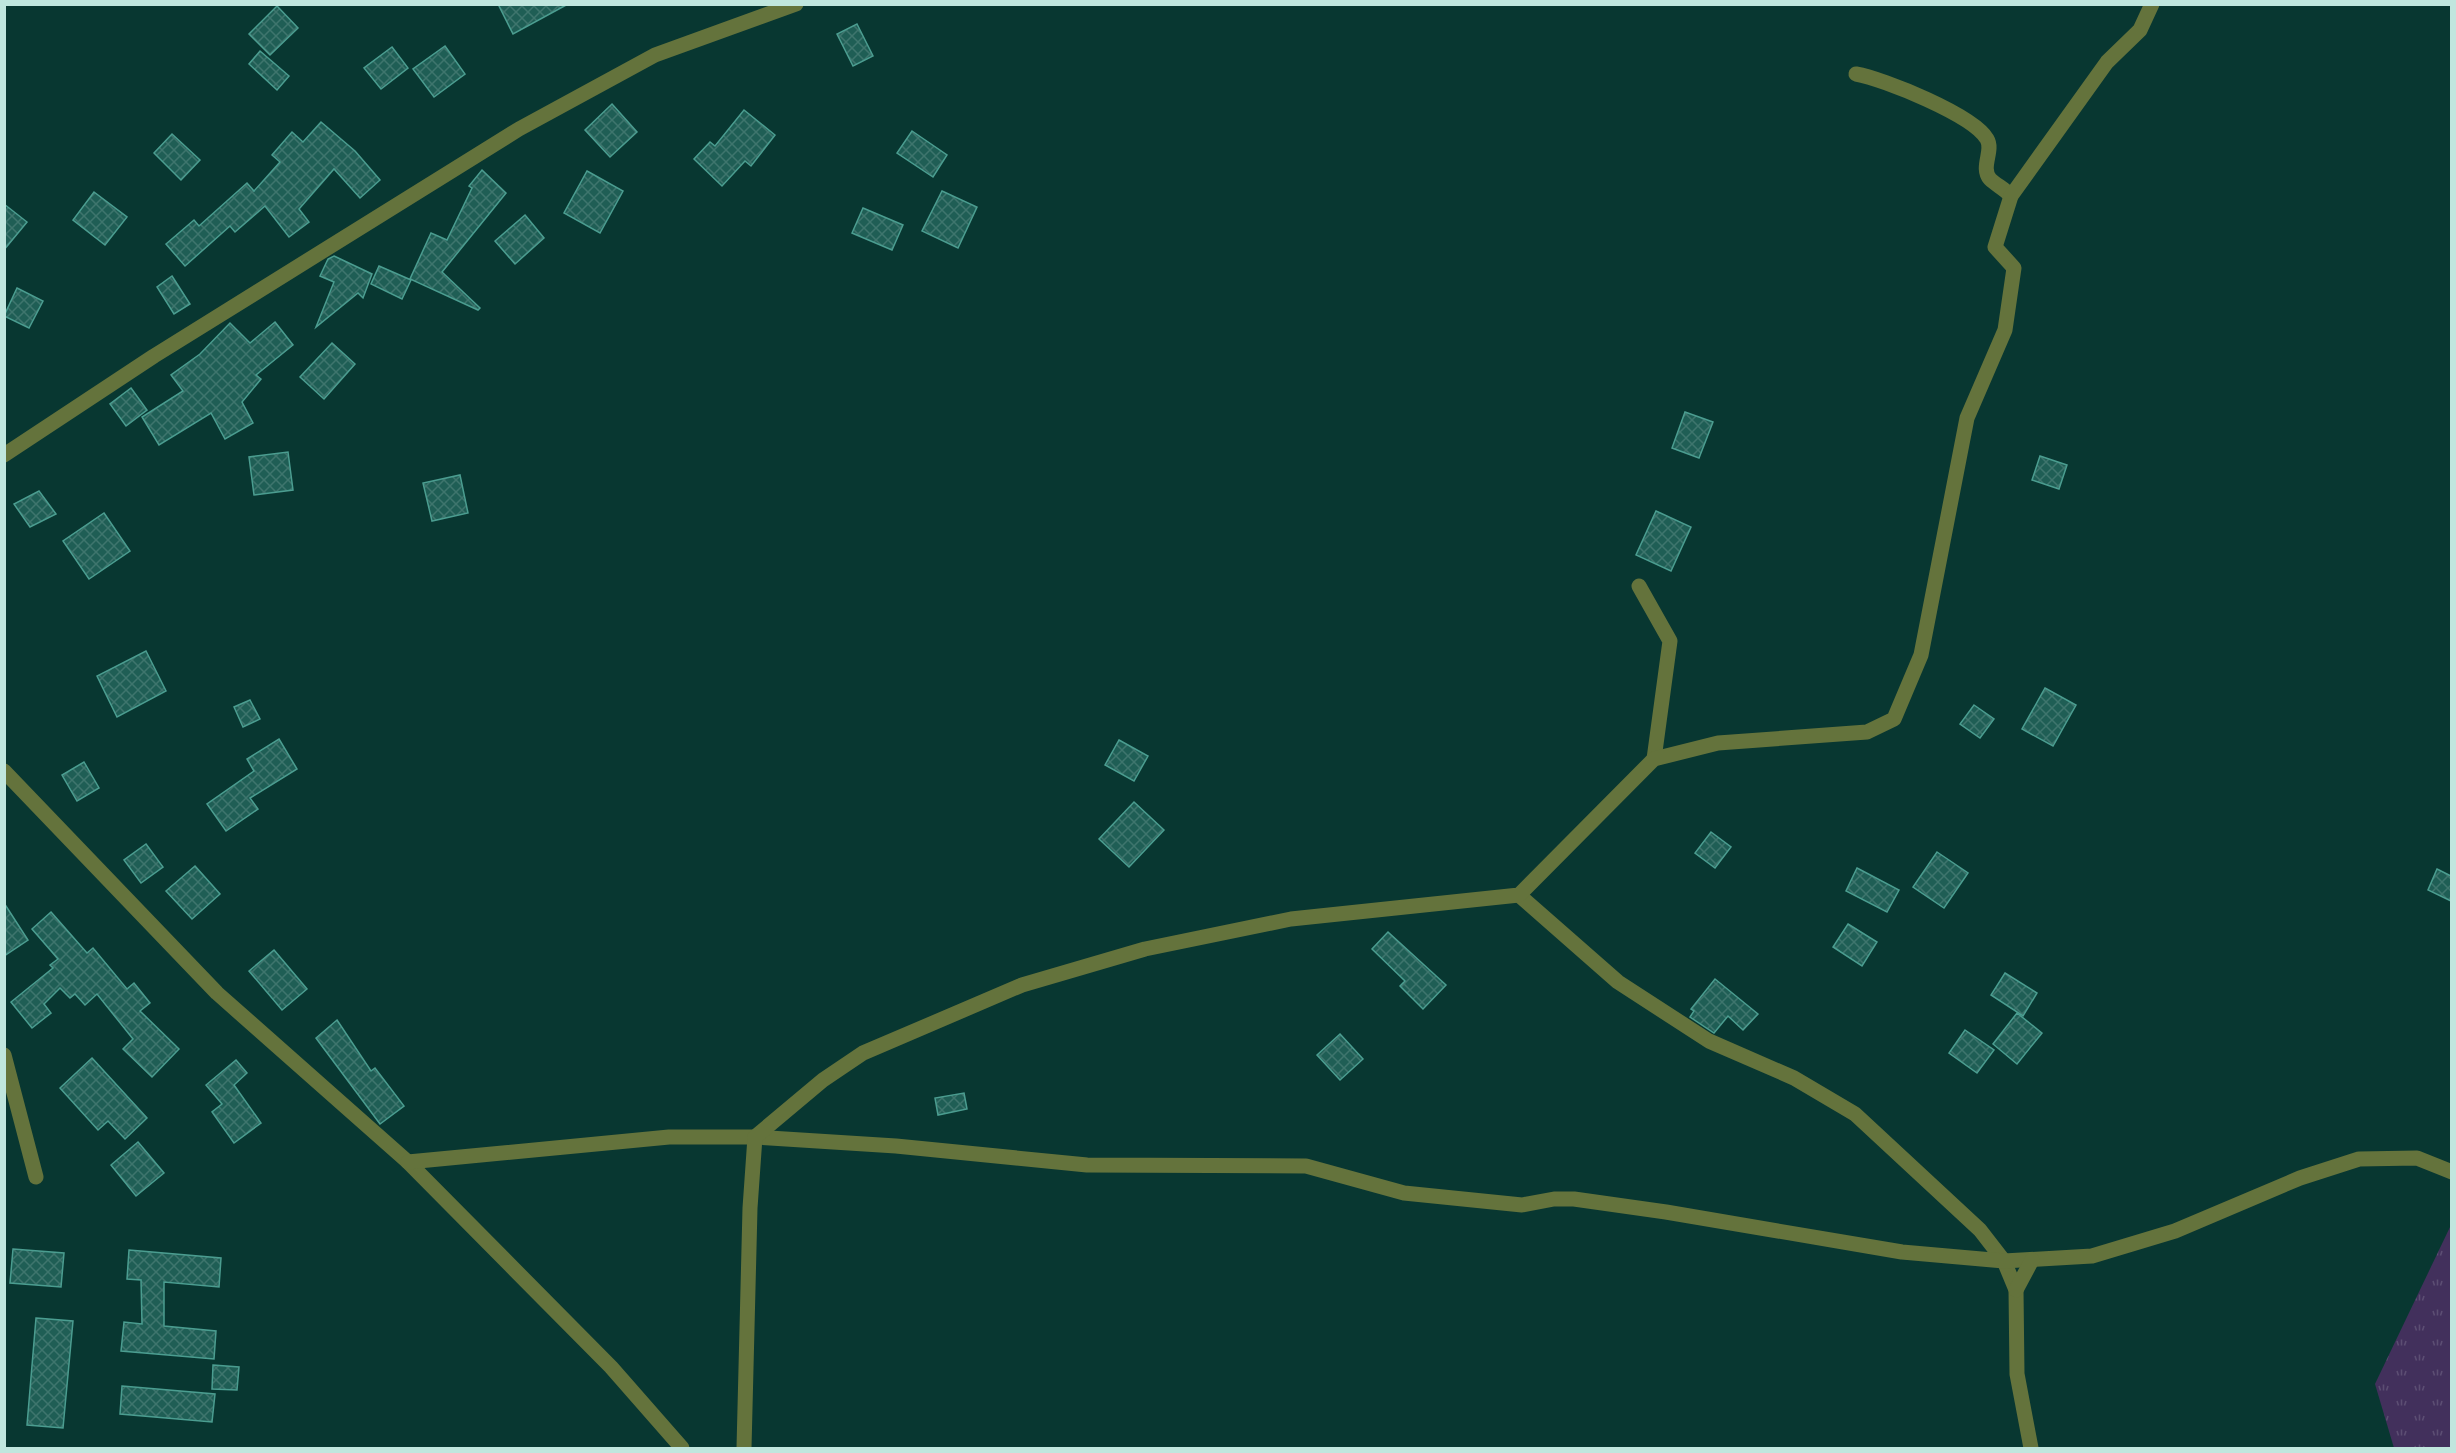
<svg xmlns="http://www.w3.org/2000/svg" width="2456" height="1453" viewBox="0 0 2456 1453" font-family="'Nunito Sans',sans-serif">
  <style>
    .grass { fill: url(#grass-tufts) }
    .building { fill: url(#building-cross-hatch); stroke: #4b9d90; stroke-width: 1.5 }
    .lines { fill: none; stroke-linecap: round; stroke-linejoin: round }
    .minor { stroke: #64733c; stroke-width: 15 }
  </style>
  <defs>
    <pattern id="grass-tufts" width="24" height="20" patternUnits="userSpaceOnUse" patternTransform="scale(1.5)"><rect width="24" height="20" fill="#42305c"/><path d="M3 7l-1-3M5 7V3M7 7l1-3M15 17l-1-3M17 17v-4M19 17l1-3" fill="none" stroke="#5c4e73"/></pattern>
    <pattern id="building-cross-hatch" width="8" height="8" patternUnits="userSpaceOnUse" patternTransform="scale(1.5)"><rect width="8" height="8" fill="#1f5e55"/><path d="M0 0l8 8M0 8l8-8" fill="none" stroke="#3e756d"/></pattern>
  </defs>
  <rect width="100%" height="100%" fill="#083731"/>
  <path class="grass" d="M2451,1225v223h-57l-19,-64z"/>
  <g class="building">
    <path d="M498,4h70l-55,30z"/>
    <path d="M277,6l21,22 -28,27 -21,-21z"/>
    <path d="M857,24l16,32 -20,10 -16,-32z"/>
    <path d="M445,46l20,28 -31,23 -21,-28z"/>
    <path d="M392,47l16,21 -27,21 -17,-21z"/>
    <path d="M260,51l29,25 -12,14 -28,-26z"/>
    <path d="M612,104l25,28 -27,25 -25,-27z"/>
    <path d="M744,110l31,25 -24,31 -6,-5 -23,25 -28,-27 16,-17 5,4z"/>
    <path d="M321,122l34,29 25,29 -20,18 -26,-29 -35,40 10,13 -20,15 -24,-31 -30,26 -5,-6 -45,40 -19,-22 28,-24 5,6 48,-43 7,8 26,-29 -8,-7 20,-23 11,10z"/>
    <path d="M912,131l35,24 -14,22 -36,-24z"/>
    <path d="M172,134l28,26 -19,20 -27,-27z"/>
    <path d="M482,170l24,23 -64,79 38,36 -2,2 -68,-31 21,-46 16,7 25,-52 -3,-2z"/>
    <path d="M587,171l36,20 -23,42 -36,-20z"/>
    <path d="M942,191l35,16 -19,41 -36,-17z"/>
    <path d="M94,192l33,25 -22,28 -32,-25z"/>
    <path d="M4,204l23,18 -23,28z"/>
    <path d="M863,208l40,17 -11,25 -40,-17z"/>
    <path d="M525,215l19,23 -29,26 -20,-23z"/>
    <path d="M334,256l38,18 -9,24 -5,-5 -42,34 18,-45 -14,-6 8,-17z"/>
    <path d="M379,266l32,14 -9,19 -31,-15z"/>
    <path d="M172,276l18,28 -16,10 -17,-27z"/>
    <path d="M17,288l26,13 -14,27 -25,-12z"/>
    <path d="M275,322l18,23 -37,30 5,4 -19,23 11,21 -28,16 -14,-26 -52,32 -17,-28 41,-26 -12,-16 29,-21 30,-31 20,20z"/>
    <path d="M332,343l23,21 -31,35 -24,-22z"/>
    <path d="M131,388l16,22 -21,16 -16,-22z"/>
    <path d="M1685,412l28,10 -14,36 -27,-10z"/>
    <path d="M288,452l5,38 -39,5 -5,-38z"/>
    <path d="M2040,456l27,9 -8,24 -27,-9z"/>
    <path d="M460,475l8,38 -36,8 -9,-38z"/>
    <path d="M39,491l17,23 -26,13 -16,-23z"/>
    <path d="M1656,511l35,16 -20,44 -35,-16z"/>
    <path d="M104,513l26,38 -41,28 -26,-38z"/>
    <path d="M146,651l20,40 -49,26 -20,-41z"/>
    <path d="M2045,688l31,17 -23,41 -31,-17z"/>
    <path d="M250,700l10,19 -17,8 -9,-20z"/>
    <path d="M1974,705l20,14 -14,19 -20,-14z"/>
    <path d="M279,739l18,30 -47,29 8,11 -32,22 -19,-27 47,-33 -7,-12z"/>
    <path d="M1119,740l29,16 -14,25 -29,-16z"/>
    <path d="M84,762l15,26 -22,13 -15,-26z"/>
    <path d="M1134,802l30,28 -35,37 -30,-28z"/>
    <path d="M1711,832l20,15 -16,21 -20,-15z"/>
    <path d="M146,844l17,23 -22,16 -17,-23z"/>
    <path d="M1937,852l31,21 -24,35 -31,-21z"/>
    <path d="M195,866l25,28 -28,25 -26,-28z"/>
    <path d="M1857,868l42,22 -12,22 -41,-21z"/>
    <path d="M2437,869l14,7v25l-23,-11z"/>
    <path d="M4,903l24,37 -24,16z"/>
    <path d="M51,912l36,41 6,-5 34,41 7,-6 16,20 -10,8 39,38 -27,28 -29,-28 10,-10 -36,-45 -12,11 -10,-11 -5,4 -10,-10 -16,16 7,9 -19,15 -21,-26 42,-34 -3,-3 8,-6 -26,-30z"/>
    <path d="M1848,924l29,18 -15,24 -29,-19z"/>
    <path d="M1388,932l58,53 -23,24 -23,-23 5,-5 -33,-32z"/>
    <path d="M274,950l33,39 -25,21 -33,-39z"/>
    <path d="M2005,973l32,20 -14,23 -32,-21z"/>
    <path d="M1715,979l43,35 -15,16 -15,-14 -14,17 -24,-16 4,-6 -3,-2z"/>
    <path d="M2017,1013l25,20 -25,31 -24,-20z"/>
    <path d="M337,1020l34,51 4,-3 29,38 -24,18 -64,-86z"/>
    <path d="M1965,1030l29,20 -17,23 -28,-20z"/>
    <path d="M1340,1034l23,25 -23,21 -23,-25z"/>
    <path d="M92,1058l55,60 -22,21 -17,-18 -10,9 -38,-42z"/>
    <path d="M236,1060l11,13 -13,12 27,38 -27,20 -22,-31 10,-8 -16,-19z"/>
    <path d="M964,1093l3,16 -29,6 -3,-17z"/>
    <path d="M138,1142l26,31 -28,23 -25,-31z"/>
    <path d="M13,1249l51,4 -3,34 -51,-4z"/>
    <path d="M129,1250l92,8 -2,29 -55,-5v44l52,5 -2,28 -93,-8 3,-29 18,2 -1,-44 -14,-1z"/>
    <path d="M36,1318l37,3 -10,107 -36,-3z"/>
    <path d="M213,1365l26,2 -2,23 -25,-1z"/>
    <path d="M122,1386l93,8 -3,28 -92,-8z"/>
  </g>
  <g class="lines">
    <g class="minor">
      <path d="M1856,74c28,5 117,41 131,65 7,12 -7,28 3,40 6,6 15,10 21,17"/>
      <path d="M4,455l150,-99 365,-227 136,-74 141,-51"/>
      <path d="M1639,586l31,55 -16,118"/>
      <path d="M4,771l213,222 191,169 203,205 71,81"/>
      <path d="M1519,895l99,87 91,59 85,37 61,36 125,116 24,31 12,29 1,84 14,74"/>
      <path d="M4,1055l32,122"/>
      <path d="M408,1162l261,-25h86l141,9 191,19 219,1 98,27 118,12 32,-6h20l92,13 236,40 102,9 88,-5 83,-25 125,-53 59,-19 58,-1 35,14"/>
      <path d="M2016,1290l16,-30"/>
      <path d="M744,1448l6,-240 5,-71 68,-57 40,-27 159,-68 123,-36 146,-30 228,-24 135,-136 64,-16 149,-11 27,-13 27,-64 46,-237 38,-88 9,-62 -19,-21 16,-51 96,-134 33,-32 12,-26"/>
    </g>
  </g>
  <rect width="2456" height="1453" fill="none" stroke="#c0e6de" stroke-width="12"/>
</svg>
